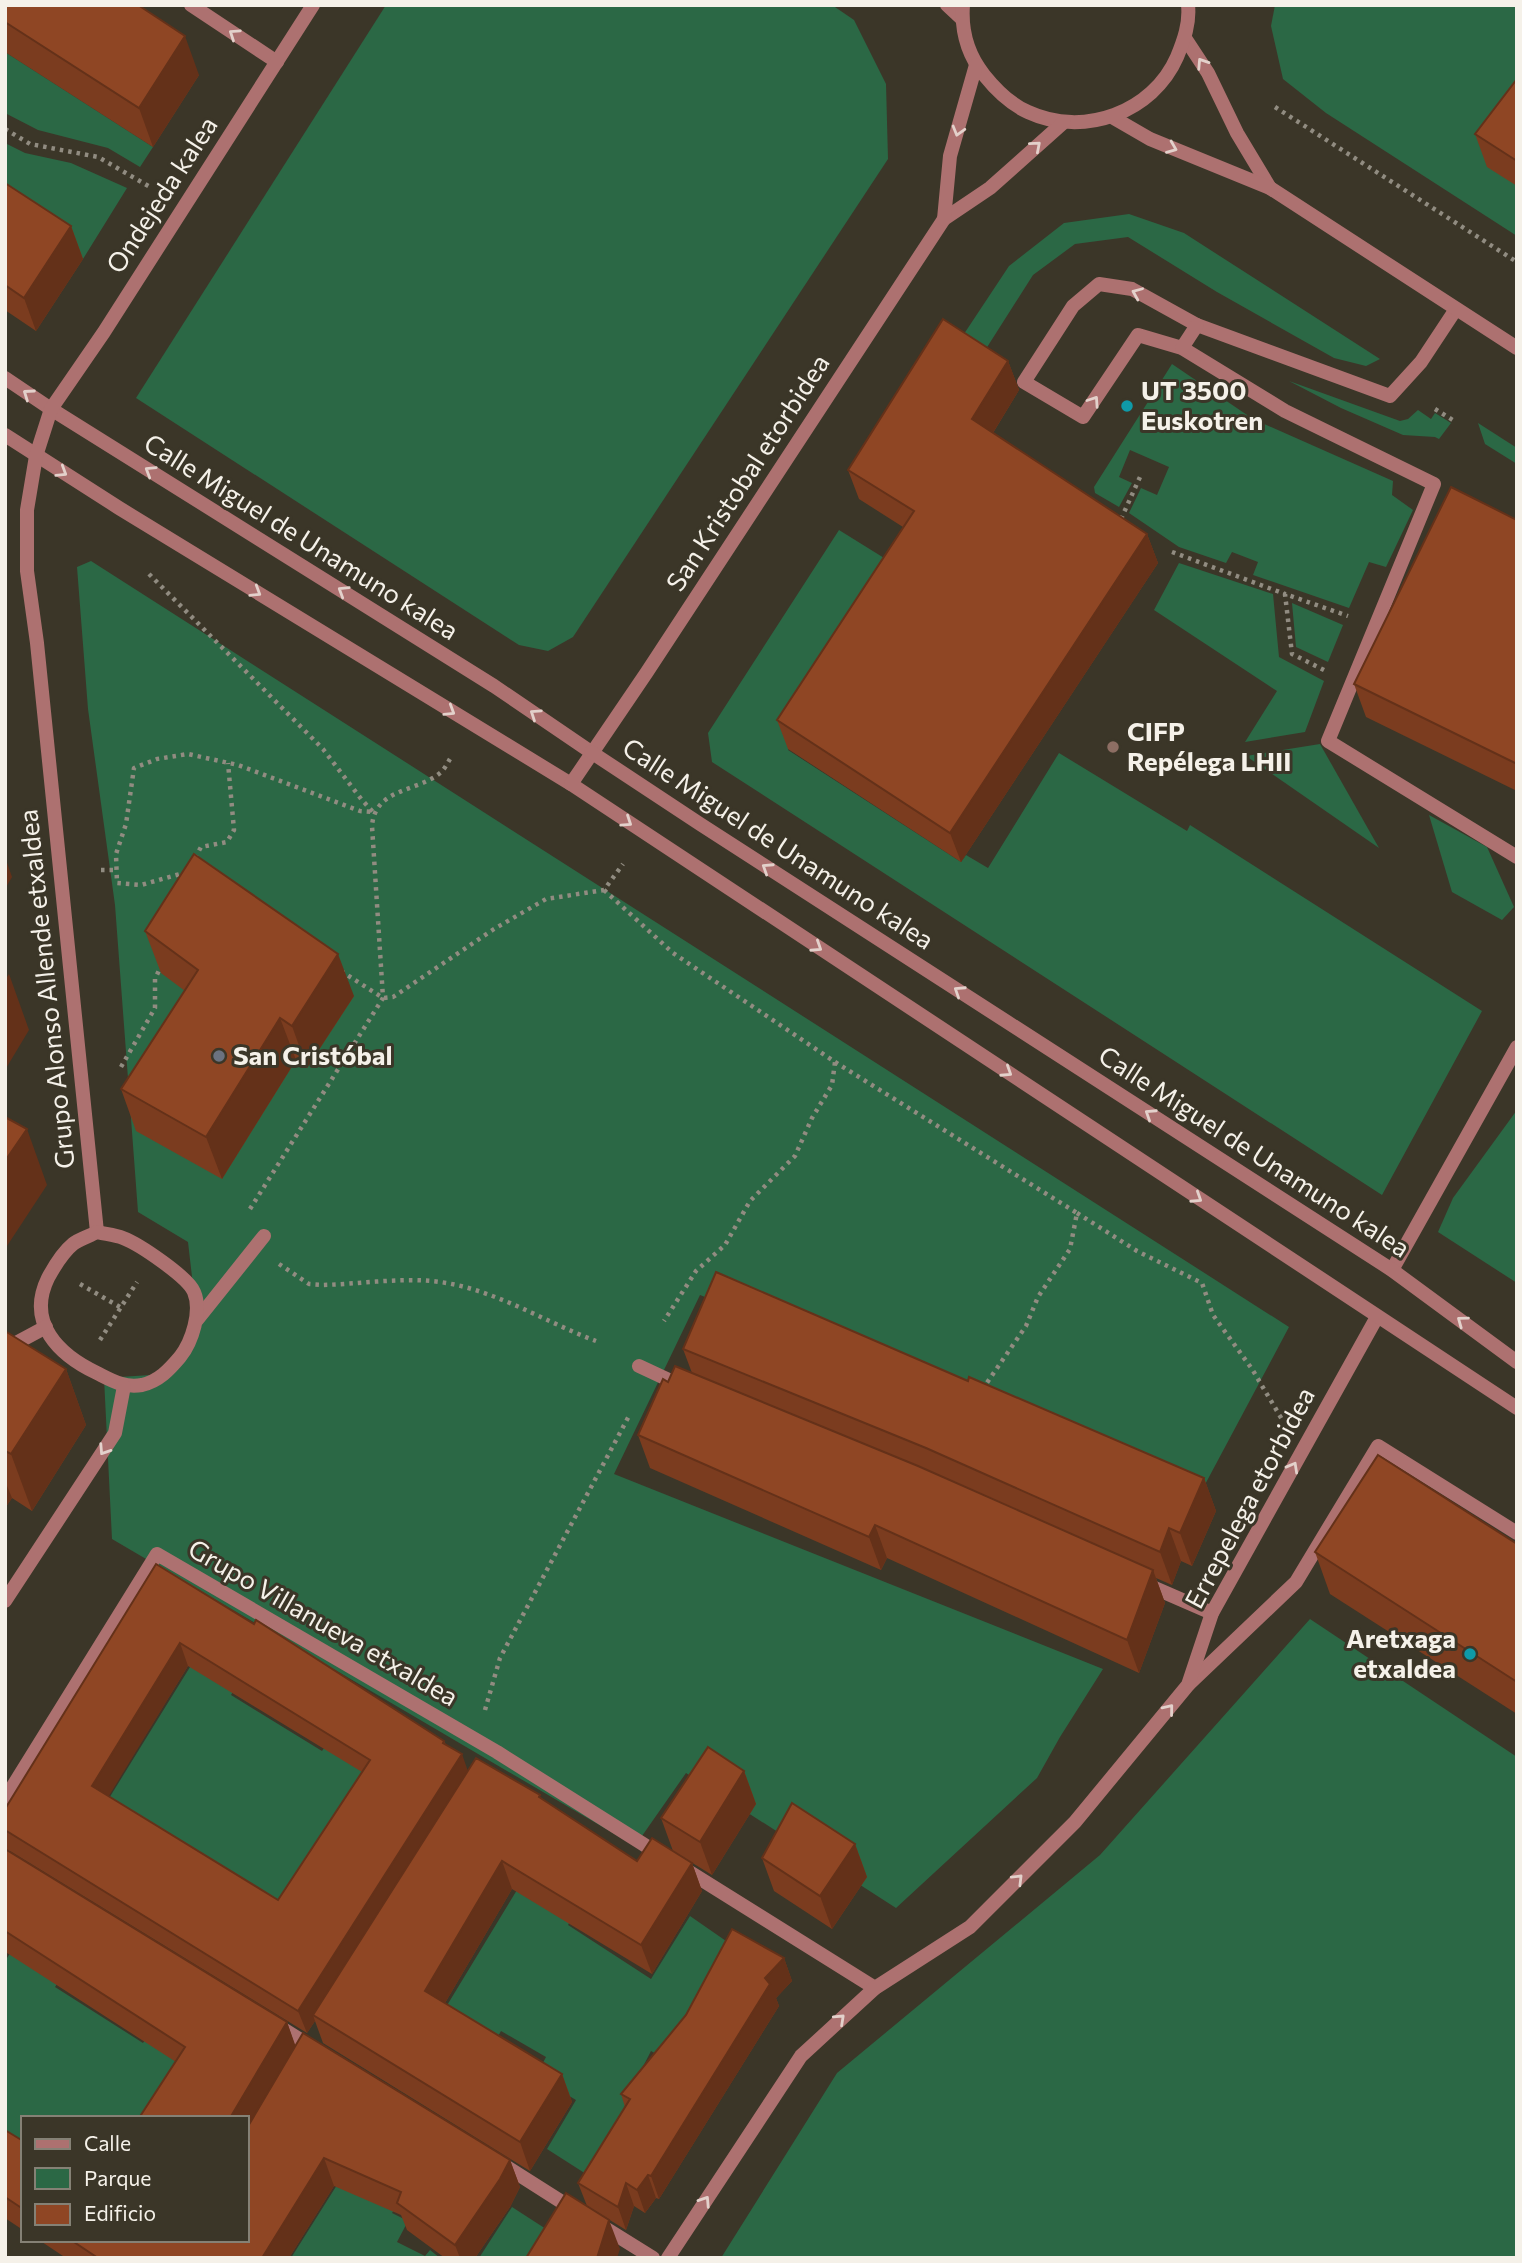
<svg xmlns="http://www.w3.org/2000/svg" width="1522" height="2263" viewBox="0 0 1522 2263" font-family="Commissioner,sans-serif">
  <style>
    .green { fill: #2b6845 }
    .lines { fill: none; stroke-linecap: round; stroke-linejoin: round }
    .path { stroke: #918c81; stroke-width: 4.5; stroke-dasharray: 3.5 5; stroke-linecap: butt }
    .service { stroke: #ad7170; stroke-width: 14 }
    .minor { stroke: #ad7170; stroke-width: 14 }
    .tertiary { stroke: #ad7170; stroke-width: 14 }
    .wall { fill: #7b3c1f; fill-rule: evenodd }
    .shaded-wall { fill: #643119 }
    .building { fill: #8f4624; stroke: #643119; stroke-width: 2; fill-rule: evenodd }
    .oneway { stroke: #e3d1cb }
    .culture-dot { fill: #0f9aa8; stroke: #3b3628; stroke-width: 2.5 }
    .education-dot { fill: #8d6e63; stroke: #3b3628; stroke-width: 2.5 }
    .worship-dot { fill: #6b7280; stroke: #3b3628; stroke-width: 2.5 }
    .labels { text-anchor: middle; stroke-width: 6; stroke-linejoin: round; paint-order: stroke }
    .street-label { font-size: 26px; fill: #f5f1e9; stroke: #3b3628 }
    .poi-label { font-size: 26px; font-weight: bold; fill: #f5f1e9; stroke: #3b3628; text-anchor: start }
  </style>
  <rect width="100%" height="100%" fill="#3b3628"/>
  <g class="green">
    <path d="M386,5h446l22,15 32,64 2,75 -315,478 -25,14 -29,-6 -383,-247z"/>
    <path d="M1275,5h242v231l-191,-123 -43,-34 -12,-53z"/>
    <path d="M5,52l148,95 -13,20 -32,-19 -70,-18 -33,-17z"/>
    <path d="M5,143l20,10 46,10 56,25 -44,71 -78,-51z"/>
    <path d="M1129,214l55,19 196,126 -14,7 -32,-8 -117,-66 -89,-55 -53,7 -42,31 -56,88 -23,-14 55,-83 55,-43z"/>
    <path d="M1172,364l81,55 140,62 -1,14 21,15 -27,57 -17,-5 -20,46 -96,-33 5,-13 -26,-10 -6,11 -47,-16 -50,-34 12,-25 16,7 12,-28 -39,-17 -11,27 13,6 -13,24 -24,-14 -1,-6z"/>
    <path d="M1289,381l111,40 8,-2 10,-9 13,9 4,-6 16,10 -12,16 -4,-2 -32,-2 -62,-27z"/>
    <path d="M1478,423l39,25v16l-32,-20z"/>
    <path d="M839,530l66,41 -117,179 173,112 5,-7 22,13 71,-115 128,78 3,-6 292,186 -100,184 -670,-433 -4,-29z"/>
    <path d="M91,561l1198,766 -88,165 -501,-197 -86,179 489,195 -43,68 -23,41 -141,130 -210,-135 -51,73 -523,-307 -8,-161 62,-4 31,-54 -9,-78 -50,-30 -23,-307 -27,-196 -11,-142z"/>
    <path d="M1179,563l94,31 6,63 45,24 -19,51 -60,10 32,-51 -123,-81z"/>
    <path d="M1292,603l51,22 -15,37 -32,-15z"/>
    <path d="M1320,744l59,104 -133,-92z"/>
    <path d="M1429,815l58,32 27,60 -12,13 -50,-28z"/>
    <path d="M1517,1110v173l-79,-51 15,-34z"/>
    <path d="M1310,1619l207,138v501h-796l116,-185 263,-218z"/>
    <path d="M219,1620l42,25 -30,50 91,56 34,-49 48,33 -147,233 -154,-160z"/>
    <path d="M554,1829l23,80 -9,16 83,54 39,-63 49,34 -69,112 -19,-11 -23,45 15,9 -46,76 -50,-32 29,-49 -40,-24 10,-19 -45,-26 -10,18 -65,-9z"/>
    <path d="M39,1910l48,30 -32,47 88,56 30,-48 52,34 -57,89h-145v41l-18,-11v-187z"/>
    <path d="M376,2123l23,78 -7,12 16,8 -11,21 28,14 5,-6 10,8h-149z"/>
    <path d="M512,2207l51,33 -12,18h-72z"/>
  </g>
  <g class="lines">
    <g class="path">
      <path d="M1275,107l242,155"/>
      <path d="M5,129l25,15 68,13 52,30"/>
      <path d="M1435,409l21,13"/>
      <path d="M1121,519l19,-42"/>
      <path d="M1172,552l113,42"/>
      <path d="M149,574l174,175 39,51 11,12"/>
      <path d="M1324,670l-32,-16 -7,-60 63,22"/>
      <path d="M195,858l6,-11 26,-5 7,-12 -6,-67"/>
      <path d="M101,870h15"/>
      <path d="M187,872l-46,13 -24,-2 -1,-29 10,-30 8,-56 23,-9 31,-5 50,11 122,46 13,1"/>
      <path d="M604,890l69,63 162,109 -3,23 -20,33 -17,38 -45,45 -25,44 -29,26 -32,50"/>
      <path d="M341,971l42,27 10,-1 101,-68 52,-30 58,-9 19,-26"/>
      <path d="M835,1062l242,151 -7,36 -32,48 -12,29 -42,61"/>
      <path d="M121,1067l34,-59v-29l6,-13"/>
      <path d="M250,1209l133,-211 -11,-172c3,-38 45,-34 68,-53 4,-3 7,-9 10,-14"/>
      <path d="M1077,1213l60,38 65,32 11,32 39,54 31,52"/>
      <path d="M279,1264l30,20 14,1c34,-1 74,-7 108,-4 59,5 111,40 165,60"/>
      <path d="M80,1284l40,23"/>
      <path d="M100,1340l37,-58"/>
      <path d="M485,1710l15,-52 130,-244"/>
    </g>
    <g class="service">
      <path d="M1456,309l-35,53 -31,34 -193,-71 -65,-36 -33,-5 -26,22 -49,76 59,35 55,-82 44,13 103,63 149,73 -106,257 189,116"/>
      <path d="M1182,348l15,-23"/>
      <path d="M1392,1270l125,-223"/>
      <path d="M197,1320l67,-84"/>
    </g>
    <g class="minor">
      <path d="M191,5l86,57"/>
      <path d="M947,5l15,14"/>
      <path d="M1185,38l23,35 29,60 33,55"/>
      <path d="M1112,117l38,22 120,49 247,160"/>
      <path d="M5,378l46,31 443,277 97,66"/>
      <path d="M5,435l114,73 452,276"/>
      <path d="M97,1232l-60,-589 -10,-72v-61l9,-54 15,-47 53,-77 209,-327"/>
      <path d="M97,1232c8,2 18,3 26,6 16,6 65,39 71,54 8,19 -2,50 -14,65 -11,13 -21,24 -38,28 -18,3 -29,-4 -45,-12 -38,-18 -71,-50 -49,-95 6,-11 15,-26 25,-34 6,-5 17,-8 24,-12z"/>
      <path d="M5,1349l41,-22"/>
      <path d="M639,1366l47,22"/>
      <path d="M1143,1583l69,30"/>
      <path d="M5,1601l110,-168 9,-47"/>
      <path d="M1189,1684l107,-102 82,-136 139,87"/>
      <path d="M5,1799l152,-245 340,198 165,104"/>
      <path d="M683,1868l192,120"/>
      <path d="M275,2024l40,25"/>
      <path d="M499,2162l77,49"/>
      <path d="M600,2225l53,33"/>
      <path d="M668,2258l133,-202 74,-68 95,-61 105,-105 113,-137 24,-72 165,-296"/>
    </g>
    <g class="tertiary">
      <path d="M963,5c-2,26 5,50 21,70 12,15 26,29 44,37 56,26 125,0 149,-55 7,-17 13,-34 11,-52"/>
      <path d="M1064,122l-74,66 -46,31 -297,453 -76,112 946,624"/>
      <path d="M944,219l6,-63 26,-91"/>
      <path d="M591,752l109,72 692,446 125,92"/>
    </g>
  </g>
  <g class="wall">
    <path d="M5,5l194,70 -46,72 -148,-95z"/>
    <path d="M1517,79v107l-30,-19 -12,-33z"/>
    <path d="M5,183l66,43 12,33 -47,72 -31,-21z"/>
    <path d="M1008,361l11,29 -26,43 154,101 11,29 -197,299 -173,-113 -11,-29 126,-193 -44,-28 -11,-29z"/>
    <path d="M1517,520v271l-151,-74 -12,-33z"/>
    <path d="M145,931l209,65 -47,72 -11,-8 -74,119 -86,-48 -15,-42 64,-98 -24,-18z"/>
    <path d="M5,1331l61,38 20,56 -54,86 -20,-13 -7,10z"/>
    <path d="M683,1349l285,32 236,97 12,33 -24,55 -11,-5 -9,24 -16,-7 9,25 -26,70 -252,-115 -6,12 -231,-102 -12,-33 30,-53 24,-9z"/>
    <path d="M1517,1544v170l-187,-120 -15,-42z"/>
    <path d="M156,1564l288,177 2,4 22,26 74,28 95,62 55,2 10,28 -50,83 -140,-85 -67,114 117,71 10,28 -42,69 -207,-128 -8,-22 -8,12 -297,-182h-3l280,171 8,24 215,114 10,27 -10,20 -35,51h-30l-38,-28 -6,-15 -67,-29 -45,72h-223l-27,-18h208l-71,-178 -169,-109 -2,3v-147zM188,1666l174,106 -84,128 -170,-104z"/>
    <path d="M744,1771l12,33 -44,71 -39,-24 -12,-33z"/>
    <path d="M855,1844l12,33 -35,52 -58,-38 -12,-33z"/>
    <path d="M784,1958l8,23 -16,17 3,8 -120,193 -3,-1 -11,15 -11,-7 -8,24 -39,-24 -9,-23 47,-76 -4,-13z"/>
    <path d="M5,2130l18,11v89l-18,-12z"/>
  </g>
  <g class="shaded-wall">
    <path d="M185,36l14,39 -46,72 -14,-39z"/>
    <path d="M71,226l12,33 -47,72 -12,-33z"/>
    <path d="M1008,361l11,29 -36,59 -11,-30z"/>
    <path d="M1147,534l11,29 -197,299 -11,-29z"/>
    <path d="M5,857l7,20 -7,12z"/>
    <path d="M338,954l16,42 -47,72 -15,-42z"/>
    <path d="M9,974l20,56 -24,40v-90z"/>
    <path d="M280,1018l16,42 -74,119 -16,-42z"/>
    <path d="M27,1129l20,56 -42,64v-88z"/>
    <path d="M66,1369l20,56 -54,86 -21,-57z"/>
    <path d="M1204,1478l12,33 -24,55 -12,-33z"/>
    <path d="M5,1481l7,17 -7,10z"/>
    <path d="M875,1525l12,33 -6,12 -12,-33z"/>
    <path d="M1169,1528l12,33 -9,24 -12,-33z"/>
    <path d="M1153,1570l12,33 -26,70 -12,-33z"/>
    <path d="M180,1643l8,23 -87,143 -9,-23z"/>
    <path d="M462,1754l8,23 -157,238 2,6 -8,12 -9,-22z"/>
    <path d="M744,1771l12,33 -44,71 -12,-33z"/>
    <path d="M855,1844l12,33 -35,52 -12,-33z"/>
    <path d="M502,1861l10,28 -77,131 -10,-29z"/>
    <path d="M692,1863l10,28 -50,83 -11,-29z"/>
    <path d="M784,1958l8,23 -16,17 3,8 -120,193 -8,-23 114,-198z"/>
    <path d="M287,2022l10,28 -50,84v-16h-17z"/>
    <path d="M562,2074l10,28 -42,69 -10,-29z"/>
    <path d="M324,2158l10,28 -45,72h-27z"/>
    <path d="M510,2160l10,27 -10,20 -35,51h-15l-5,-13z"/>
    <path d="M648,2175l8,23 -11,15 -8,-23z"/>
    <path d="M626,2183l8,23 -8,24 -8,-23z"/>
    <path d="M609,2220l11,29 -3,9h-20z"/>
  </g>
  <g class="building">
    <path d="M5,5h133l47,31 -46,72 -134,-86z"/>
    <path d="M1517,79v82l-42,-27z"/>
    <path d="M5,183l66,43 -47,72 -19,-13z"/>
    <path d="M943,319l65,42 -36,58 175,115 -197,299 -173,-113 137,-209 -66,-41z"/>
    <path d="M1451,487l66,33v244l-163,-80z"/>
    <path d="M194,854l144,100 -46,72 -12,-8 -74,119 -85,-48 77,-119 -53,-39z"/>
    <path d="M5,1117l22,12 -22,32z"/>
    <path d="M716,1272l252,109 1,-4 235,101 -24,55 -11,-5 -9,24 -234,-104 -243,-99z"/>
    <path d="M5,1331l61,38 -55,85 -6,-3z"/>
    <path d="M675,1366l243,100 235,104 -26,70 -252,-115 -6,12 -231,-102 25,-56 5,3z"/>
    <path d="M1378,1455l139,89v138l-202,-130z"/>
    <path d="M156,1564l98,60 2,-4 188,121 -1,2 19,11 -164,257 -293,-181v-21zM180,1643l190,117 -92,140 -186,-114z"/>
    <path d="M708,1747l36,24 -44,71 -39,-24z"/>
    <path d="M476,1758l64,37 -1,2 98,64 15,-23 40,25 -51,82 -139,-84 -77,130 137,83 -42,68 -207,-127z"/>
    <path d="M792,1803l63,41 -35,52 -58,-38z"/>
    <path d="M5,1849l282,173 -57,96h-91l46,-71 -180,-116z"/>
    <path d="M732,1929l52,29 -19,20 5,6 -119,192 -3,-1 -11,15 -11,-7 -8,24 -40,-24 52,-84 -9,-5 65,-79z"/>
    <path d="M303,2033l207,127 -10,19 -45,66 -58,-42 4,-11 -77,-34 -62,100h-164l-27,-18h176v-112z"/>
    <path d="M5,2130l18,11v68l-18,-12z"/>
    <path d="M566,2193l43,27 -12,38h-71z"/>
  </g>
  <defs><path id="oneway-chevron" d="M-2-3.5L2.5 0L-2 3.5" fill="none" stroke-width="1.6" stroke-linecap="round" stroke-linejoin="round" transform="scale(1.75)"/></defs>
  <g class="oneway">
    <use href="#oneway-chevron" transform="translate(234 34) rotate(-146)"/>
    <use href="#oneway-chevron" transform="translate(1202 63) rotate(-123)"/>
    <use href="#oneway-chevron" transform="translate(958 131) rotate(106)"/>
    <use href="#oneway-chevron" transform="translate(1036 146) rotate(-41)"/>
    <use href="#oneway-chevron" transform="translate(1172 148) rotate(22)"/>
    <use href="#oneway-chevron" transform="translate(1137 293) rotate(-157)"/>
    <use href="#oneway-chevron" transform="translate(28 394) rotate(-145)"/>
    <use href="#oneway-chevron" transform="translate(1094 401) rotate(-56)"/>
    <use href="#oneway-chevron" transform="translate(150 471) rotate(-148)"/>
    <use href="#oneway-chevron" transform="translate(62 472) rotate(32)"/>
    <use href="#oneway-chevron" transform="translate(343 591) rotate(-148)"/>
    <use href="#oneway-chevron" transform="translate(256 592) rotate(32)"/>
    <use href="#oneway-chevron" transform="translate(450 711) rotate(32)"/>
    <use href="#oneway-chevron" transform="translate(535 714) rotate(-146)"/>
    <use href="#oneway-chevron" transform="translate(627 822) rotate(34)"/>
    <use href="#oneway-chevron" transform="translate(767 868) rotate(-147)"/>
    <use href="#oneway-chevron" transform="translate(817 947) rotate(33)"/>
    <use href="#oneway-chevron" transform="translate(959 991) rotate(-147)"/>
    <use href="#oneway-chevron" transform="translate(1007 1072) rotate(33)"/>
    <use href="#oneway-chevron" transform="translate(1150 1114) rotate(-147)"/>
    <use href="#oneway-chevron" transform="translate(1197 1198) rotate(33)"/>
    <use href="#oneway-chevron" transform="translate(1462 1321) rotate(-144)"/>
    <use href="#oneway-chevron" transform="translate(104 1450) rotate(123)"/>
    <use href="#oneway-chevron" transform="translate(1293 1467) rotate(-61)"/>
    <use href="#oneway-chevron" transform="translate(1169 1709) rotate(-51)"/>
    <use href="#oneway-chevron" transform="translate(1018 1879) rotate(-45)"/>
    <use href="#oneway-chevron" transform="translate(840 2019) rotate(-43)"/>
    <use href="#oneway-chevron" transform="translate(705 2201) rotate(-57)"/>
  </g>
  <g class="culture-dot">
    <circle cx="1127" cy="406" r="7"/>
    <circle cx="1470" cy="1654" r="7"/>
  </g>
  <circle class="education-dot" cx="1113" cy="747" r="7"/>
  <circle class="worship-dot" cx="219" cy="1056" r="7"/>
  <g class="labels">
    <g class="street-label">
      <text transform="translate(162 195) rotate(-57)" y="9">Ondejeda kalea</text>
      <text transform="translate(748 473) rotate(-57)" y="9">San Kristobal etorbidea</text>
      <text transform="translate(301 537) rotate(32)" y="9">Calle Miguel de Unamuno kalea</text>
      <text transform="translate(778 844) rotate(33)" y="9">Calle Miguel de Unamuno kalea</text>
      <text transform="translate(47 989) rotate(-96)" y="9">Grupo Alonso Allende etxaldea</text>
      <text transform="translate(1254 1152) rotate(33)" y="9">Calle Miguel de Unamuno kalea</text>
      <text transform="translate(1250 1498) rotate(-62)" y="9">Errepelega etorbidea</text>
      <text transform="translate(323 1623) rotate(30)" y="9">Grupo Villanueva etxaldea</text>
    </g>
    <g class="poi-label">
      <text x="1141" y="400">UT 3500<tspan x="1141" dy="30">Euskotren</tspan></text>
      <text x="1127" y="741">CIFP<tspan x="1127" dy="30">Repélega LHII</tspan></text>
      <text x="233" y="1065">San Cristóbal</text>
      <text x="1456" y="1648" text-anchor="end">Aretxaga<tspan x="1456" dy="30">etxaldea</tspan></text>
    </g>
  </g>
  <rect width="1522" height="2263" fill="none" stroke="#f5f1e9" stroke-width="14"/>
  <rect x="21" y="2116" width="228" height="126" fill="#3b3628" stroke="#858175" stroke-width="2"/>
  <rect x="35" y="2139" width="35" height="10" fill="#ad7170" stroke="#858175" stroke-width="2"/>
  <text x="84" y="2151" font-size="21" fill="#f5f1e9">Calle</text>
  <rect x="35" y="2168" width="35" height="21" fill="#2b6845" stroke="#858175" stroke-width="2"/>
  <text x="84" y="2186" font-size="21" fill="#f5f1e9">Parque</text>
  <rect x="35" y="2204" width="35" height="21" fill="#8f4624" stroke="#858175" stroke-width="2"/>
  <text x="84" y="2221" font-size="21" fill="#f5f1e9">Edificio</text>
</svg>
